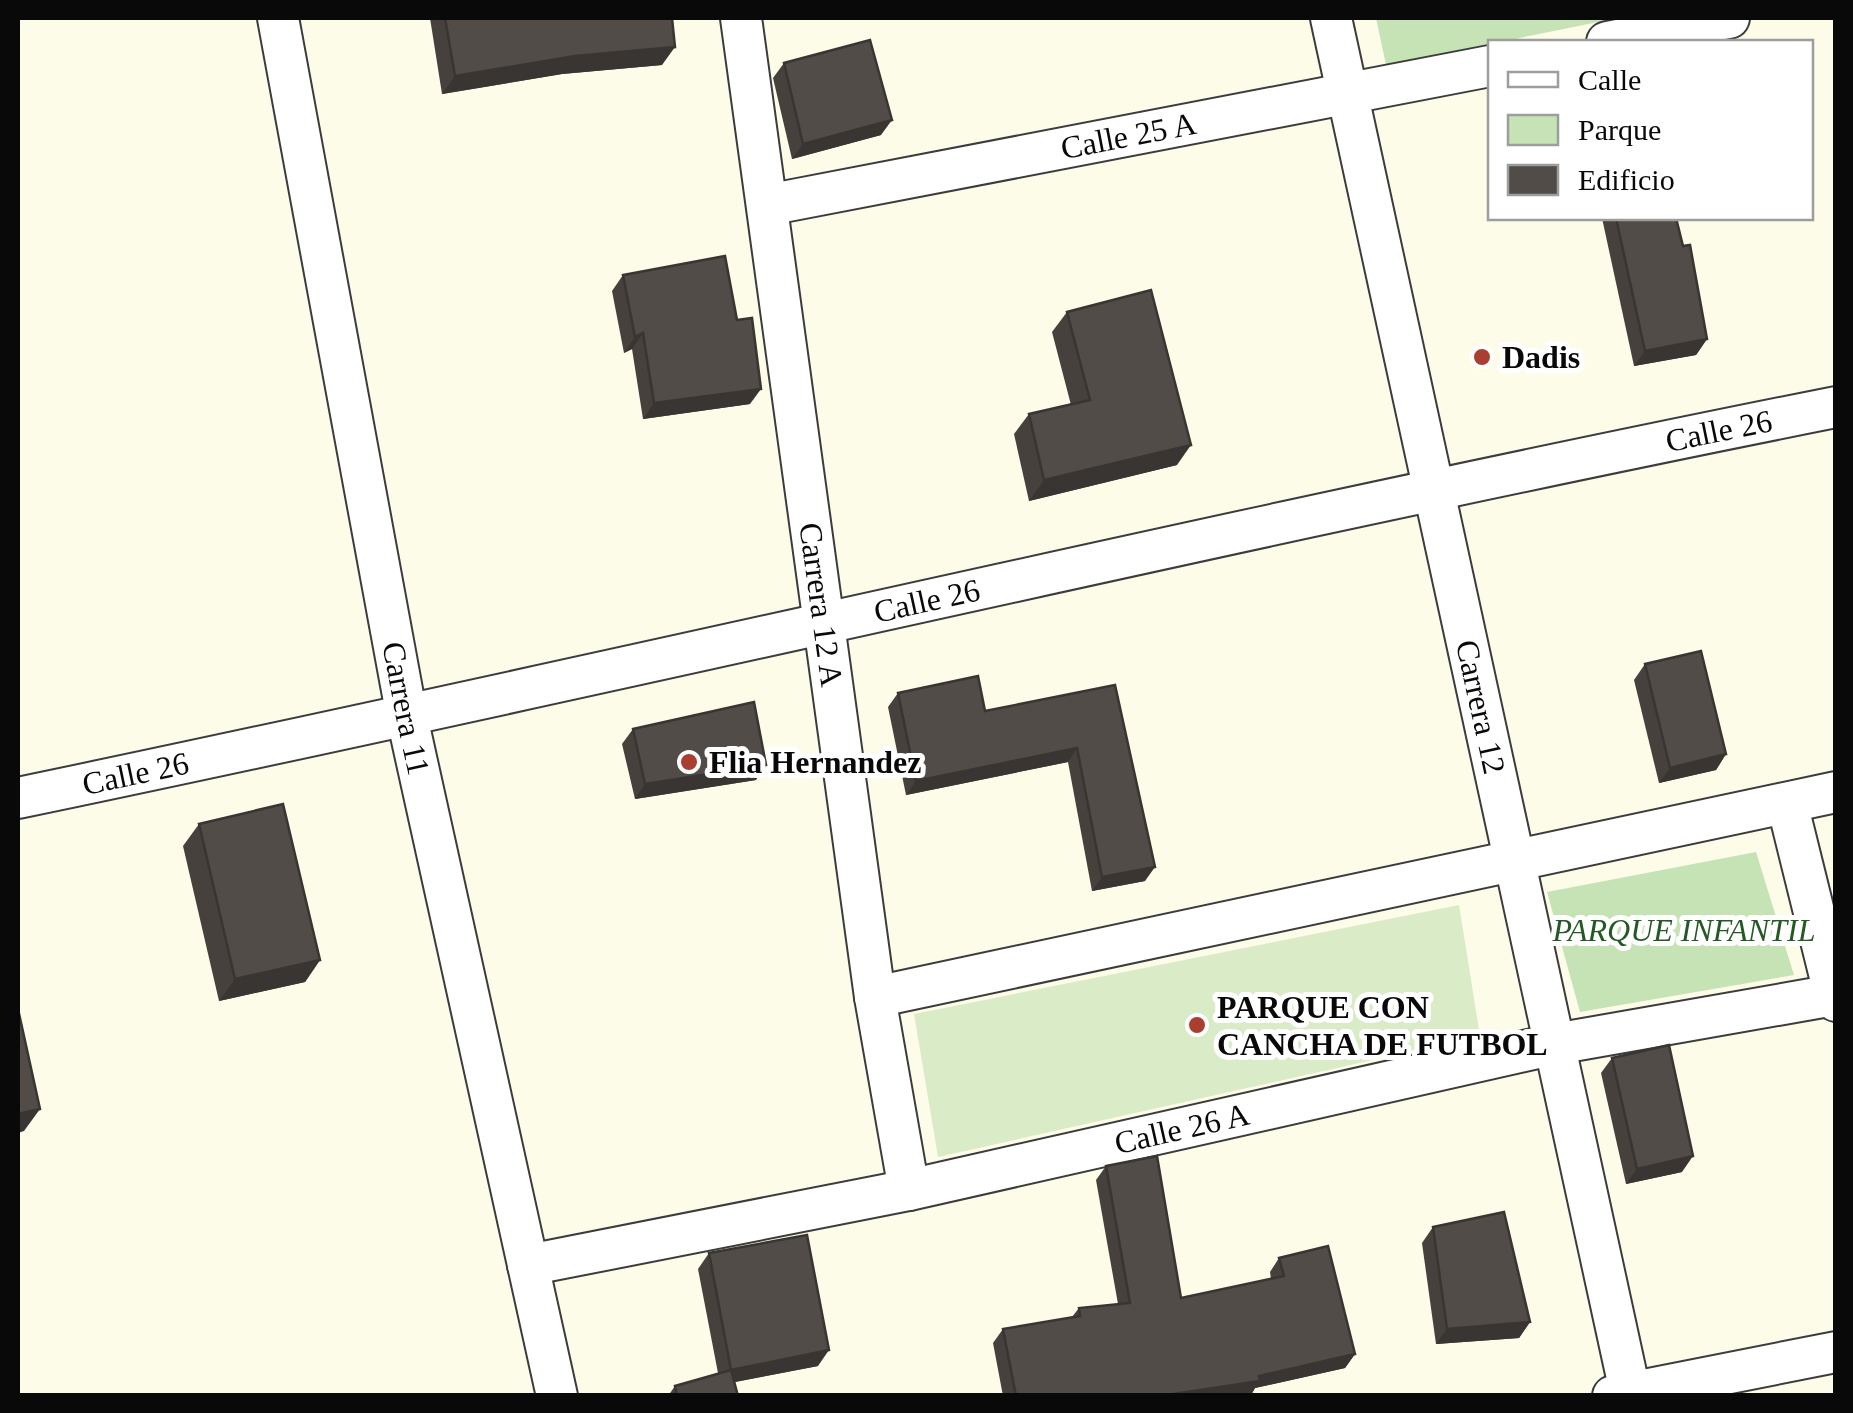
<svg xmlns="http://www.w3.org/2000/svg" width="1853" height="1413" viewBox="0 0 1853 1413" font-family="Georgia,serif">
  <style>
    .green { fill: #c6e3b6 }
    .pitch { fill: #d9ebc7 }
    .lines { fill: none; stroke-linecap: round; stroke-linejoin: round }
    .street-casing { stroke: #3c3c3c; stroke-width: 44 }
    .street { stroke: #fff; stroke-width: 40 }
    .wall { fill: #46413d }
    .shaded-wall { fill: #393532 }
    .building { fill: #514c47; stroke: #393532; stroke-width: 2.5 }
    .poi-dot { fill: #aa3f31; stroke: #fff; stroke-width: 4 }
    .labels { text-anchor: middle; stroke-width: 10; stroke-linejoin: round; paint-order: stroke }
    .street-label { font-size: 32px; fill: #090909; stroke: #fff }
    .poi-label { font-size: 32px; font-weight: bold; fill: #090909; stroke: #fff; text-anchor: start }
    .park-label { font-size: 32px; font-style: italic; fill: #245922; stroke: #fff }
  </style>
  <rect width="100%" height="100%" fill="#fdfce8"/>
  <g class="green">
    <path d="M1376,18h242l-232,47z"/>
    <path d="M1756,852l38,123 -214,37 -33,-120z"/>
  </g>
  <path class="pitch" d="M1459,905l21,131 -542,121 -24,-143z"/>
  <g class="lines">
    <defs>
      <g id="street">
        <path id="s1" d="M278,18l129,699 150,679"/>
        <path id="s2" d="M741,18l134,979 34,193"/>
        <path id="s3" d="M1331,18l300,1378"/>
        <path d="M1607,42l122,-24"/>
        <path id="s4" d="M767,205l723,-139"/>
        <path id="s5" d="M18,798c607,-126 1210,-270 1818,-391"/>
        <path d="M1787,803l49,198"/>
        <path d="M875,997l961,-205"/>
        <path id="s6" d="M528,1265l381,-75 646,-146 279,-49"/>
        <path d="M1613,1396l223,-44"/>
      </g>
    </defs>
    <use href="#street" class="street-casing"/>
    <use href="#street" class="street"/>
  </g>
  <g class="wall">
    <path d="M430,18h242l-10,47 -100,9 -120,20z"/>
    <path d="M784,63l97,72 -89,24 -19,-81z"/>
    <path d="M1602,218h74l31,121 -11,16 -62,11z"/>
    <path d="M623,275l127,129 -107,15 -11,-70 -8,4 -12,-62z"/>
    <path d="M1067,312l110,153 -148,36 -15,-67 15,-20 42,-9 -19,-73z"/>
    <path d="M1645,664l81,90 -10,16 -57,13 -25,-103z"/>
    <path d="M1115,685l30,196 -53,10 -24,-129 -162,33 -18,-88 10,-14 87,18z"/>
    <path d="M633,729l123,51 -121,19 -13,-55z"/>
    <path d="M199,824l121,136 -15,22 -86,19 -36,-155z"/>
    <path d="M1612,1058l70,114 -56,12 -25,-111z"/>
    <path d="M1106,1166l75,132 90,-19 -1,-7 9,-14 76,96 -10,14 -90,20 -4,7 -5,1h-243l-10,-53 10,-14 69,-12 7,-9 39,-4 -22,-124z"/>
    <path d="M1433,1227l97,95 -11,16 -83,6 -14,-101z"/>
    <path d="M709,1253l109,113 -84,16 4,14h-70l7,-10 43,-13 -20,-104z"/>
  </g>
  <g class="shaded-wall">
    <path d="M675,47l-13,18 -100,9 -120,20 13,-18 120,-20z"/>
    <path d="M892,120l-11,15 -89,24 11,-15z"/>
    <path d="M643,333l-11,16 -8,4 11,-16z"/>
    <path d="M1707,339l-11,16 -62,11 11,-15z"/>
    <path d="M761,389l-11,15 -107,15 11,-16z"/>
    <path d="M1191,445l-14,20 -148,36 15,-21z"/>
    <path d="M1077,748l-9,14 -162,33 10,-14z"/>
    <path d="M1726,754l-10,16 -57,13 11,-15z"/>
    <path d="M766,765l-10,15 -121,19 10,-15z"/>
    <path d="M1155,867l-10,14 -53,10 10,-14z"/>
    <path d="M320,960l-15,22 -86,19 16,-22z"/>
    <path d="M40,1109l-16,22 -6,2v-19z"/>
    <path d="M1693,1156l-11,16 -56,12 11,-15z"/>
    <path d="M1530,1322l-11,16 -83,6 11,-15z"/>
    <path d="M829,1350l-11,16 -98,19 11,-15z"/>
    <path d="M1355,1354l-10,14 -90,20 -4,7 -91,1 99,-20z"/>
  </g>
  <g class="building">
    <path d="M445,18h227l3,29 -100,9 -120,20z"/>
    <path d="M870,40l22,80 -89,24 -19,-81z"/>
    <path d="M1616,218h60l7,28 7,-1 17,94 -62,12z"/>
    <path d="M725,256l12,64 15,-2 9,71 -107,14 -11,-70 -8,4 -12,-62z"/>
    <path d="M1151,290l40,155 -147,35 -15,-66 61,-14 -23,-88z"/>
    <path d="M1701,651l25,103 -56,14 -25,-104z"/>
    <path d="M978,676l7,35 130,-26 40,182 -53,10 -25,-129 -161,33 -18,-88z"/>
    <path d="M754,702l12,63 -121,19 -12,-55z"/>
    <path d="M283,804l37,156 -85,19 -36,-155z"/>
    <path d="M18,1009l22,100 -22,5z"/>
    <path d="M1669,1045l24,111 -56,13 -25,-111z"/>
    <path d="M1157,1156l24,142 103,-22 -5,-18 49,-12 27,108 -96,22 1,5 -100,15h-144l-13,-67 77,-13 -1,-8 51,-5 -24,-137z"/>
    <path d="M1504,1212l26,110 -83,7 -14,-102z"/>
    <path d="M807,1235l22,115 -98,20 -22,-117z"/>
    <path d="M731,1370l7,26h-61l-2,-10z"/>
  </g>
  <g class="poi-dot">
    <circle cx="1482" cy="357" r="10"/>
    <circle cx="689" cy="762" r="10"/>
    <circle cx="1197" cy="1025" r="10"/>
  </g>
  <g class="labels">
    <g class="street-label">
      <text dy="11" stroke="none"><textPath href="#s4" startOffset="368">Calle 25 A</textPath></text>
      <text dy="11" stroke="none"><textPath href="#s5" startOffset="1740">Calle 26</textPath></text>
      <text dy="11" stroke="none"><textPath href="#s5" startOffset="930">Calle 26</textPath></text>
      <text dy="11" stroke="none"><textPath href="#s2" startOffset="592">Carrera 12 A</textPath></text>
      <text dy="11" stroke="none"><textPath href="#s3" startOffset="705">Carrera 12</textPath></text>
      <text dy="11" stroke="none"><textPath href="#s1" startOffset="702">Carrera 11</textPath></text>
      <text dy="11" stroke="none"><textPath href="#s5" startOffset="120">Calle 26</textPath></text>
      <text dy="11" stroke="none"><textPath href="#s6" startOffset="668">Calle 26 A</textPath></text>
    </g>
    <g class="poi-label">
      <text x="1502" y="368">Dadis</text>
      <text x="709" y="773">Flia Hernandez</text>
      <text x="1217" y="1018">PARQUE CON<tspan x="1217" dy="37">CANCHA DE FUTBOL</tspan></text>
    </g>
    <g class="park-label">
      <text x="1684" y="941">PARQUE INFANTIL</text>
    </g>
  </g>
  <rect width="1853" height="1413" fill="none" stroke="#090909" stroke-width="40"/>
  <rect x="1488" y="40" width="325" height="180" fill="#ffffff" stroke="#9d9d9d" stroke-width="2.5"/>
  <rect x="1508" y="72" width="50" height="15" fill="#ffffff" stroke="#9d9d9d" stroke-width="2.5"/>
  <text x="1578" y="90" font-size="30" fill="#090909">Calle</text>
  <rect x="1508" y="115" width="50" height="30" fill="#c6e3b6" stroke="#9d9d9d" stroke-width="2.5"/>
  <text x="1578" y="140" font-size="30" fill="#090909">Parque</text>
  <rect x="1508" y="165" width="50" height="30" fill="#514c47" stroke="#9d9d9d" stroke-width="2.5"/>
  <text x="1578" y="190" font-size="30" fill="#090909">Edificio</text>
</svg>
